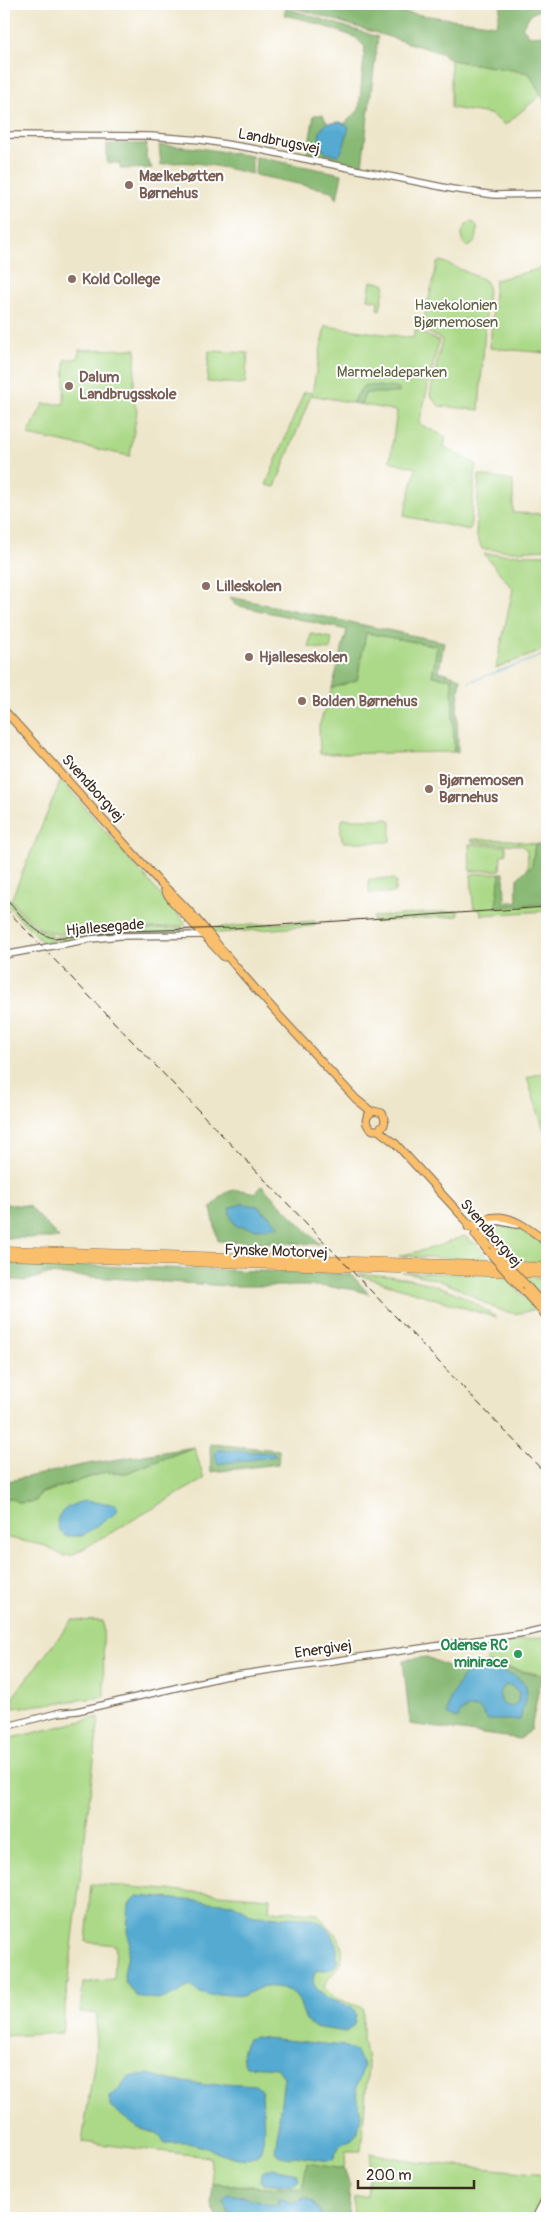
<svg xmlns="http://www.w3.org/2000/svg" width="551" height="2222" viewBox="0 0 551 2222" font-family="Pangolin,sans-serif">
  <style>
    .green { fill: #abd987; stroke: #738252 }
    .forest { fill: #88b974; stroke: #627249; fill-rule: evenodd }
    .water { fill: #55aad1; stroke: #486a78; fill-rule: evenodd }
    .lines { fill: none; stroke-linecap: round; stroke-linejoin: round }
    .stream { stroke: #55aad1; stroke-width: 1 }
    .minor-casing { stroke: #7a6c5a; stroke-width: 8 }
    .major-casing { stroke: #7a6c5a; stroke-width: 9 }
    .highway-casing { stroke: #7a6c5a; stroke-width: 9 }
    .minor { stroke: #fff; stroke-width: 5.5 }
    .major { stroke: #f9bf6d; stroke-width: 7 }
    .highway { stroke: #f9bf6d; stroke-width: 8 }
    .tram { stroke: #3b2a1e; stroke-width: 1 }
    .rail { stroke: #3b2a1e; stroke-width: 1; stroke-dasharray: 8 4; stroke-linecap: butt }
    .major-bridge-casing { stroke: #7a6c5a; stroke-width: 9; stroke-linecap: butt }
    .major-bridge { stroke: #f9bf6d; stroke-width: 7 }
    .education-dot { fill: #8d6e63; stroke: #fff; stroke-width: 2 }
    .leisure-dot { fill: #2e9e5b; stroke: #fff; stroke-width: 2 }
    .labels { text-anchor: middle; stroke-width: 4; stroke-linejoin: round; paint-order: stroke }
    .street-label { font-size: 15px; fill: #3b2a1e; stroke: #fff }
    .education-label { font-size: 15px; font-weight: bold; fill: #785e54; stroke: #fff; text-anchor: start }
    .park-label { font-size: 15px; fill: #5d5f3e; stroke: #fff }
    .leisure-label { font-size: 15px; font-weight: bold; fill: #27864d; stroke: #fff; text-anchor: end }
  </style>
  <rect width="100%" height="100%" fill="#fff"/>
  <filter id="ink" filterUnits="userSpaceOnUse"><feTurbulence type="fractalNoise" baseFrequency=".02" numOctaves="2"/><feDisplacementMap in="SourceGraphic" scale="10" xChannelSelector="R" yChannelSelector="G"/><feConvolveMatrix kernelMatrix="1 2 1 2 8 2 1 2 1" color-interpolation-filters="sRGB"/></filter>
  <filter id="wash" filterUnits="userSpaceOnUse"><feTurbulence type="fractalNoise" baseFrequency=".0096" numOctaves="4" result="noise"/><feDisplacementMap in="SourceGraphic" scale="20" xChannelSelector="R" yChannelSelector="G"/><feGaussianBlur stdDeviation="1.12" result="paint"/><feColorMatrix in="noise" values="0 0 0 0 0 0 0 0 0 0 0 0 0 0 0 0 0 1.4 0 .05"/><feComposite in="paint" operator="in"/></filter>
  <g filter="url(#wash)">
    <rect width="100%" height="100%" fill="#eee6ca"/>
    <g class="green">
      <path d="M451,60l78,13 13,21 -37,31 -15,-11 -39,-6z"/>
      <path d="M473,222l4,5c1,8 -1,18 -10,20 -8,-6 -6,-17 1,-24z"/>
      <path d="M441,261l39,17 5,3 3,6 -9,123 -40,-4 -9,-11 12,-55 -20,-11 15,-66z"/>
      <path d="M547,267v86l-57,-5 5,-68z"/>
      <path d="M371,281l14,3 -5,26 -3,-1 1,-8 -10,-2z"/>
      <path d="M325,326l88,12 2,-8 24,11 -20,83 27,13 -2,10 32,17 -6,66 -66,-14 12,-48 -26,-7 7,-50 -86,-16 -36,92 -9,-2 38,-93 8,1z"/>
      <path d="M136,349l-3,49 4,13 -7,45 -102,-21 15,-31h21l1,-44 14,-2v-8z"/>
      <path d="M209,351l39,2 -3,31 -38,-2z"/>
      <path d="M479,475l34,6v32l34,1v35l-32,2 -33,-2 -6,-14z"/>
      <path d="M484,554l63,1v94l-51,19 17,-79z"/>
      <path d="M366,633l72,13 -6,29 20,4 2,73 -134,2 -1,-28 13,-38 25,-8z"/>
      <path d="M311,634l21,4 -2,12 -21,-3z"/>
      <path d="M61,780l125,144 -3,2 -127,8 -18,-7 -27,-27z"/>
      <path d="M343,819h45l3,3v18l-3,2h-44c-4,-4 -4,-18 -1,-23z"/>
      <path d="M472,839l38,1 25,4 -3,22 -5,4 1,-9 -1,-11 -6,-5 -48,-3 -2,-1z"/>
      <path d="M469,844l37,2v8l-5,1 -1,15 -30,1z"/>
      <path d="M500,873l-3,33 48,-2 2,-4v11l-66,4 -1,-5 -6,-2 -1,-5 -2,-29z"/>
      <path d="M369,879h24l3,2 -1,10 -2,2h-24z"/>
      <path d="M4,894l31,33 17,8v6l-9,2 -39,-41z"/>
      <path d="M458,911v5l-85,6v-5z"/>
      <path d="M315,921v5l-97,7 -10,-5z"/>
      <path d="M182,928v4l-125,10 -2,-5 65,-7z"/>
      <path d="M547,1071v61l-2,1 -18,-55z"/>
      <path d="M502,1225l20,5 25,17v16l-36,-2 -25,-25 3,-7z"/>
      <path d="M464,1236l12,8 14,16 -91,-4 37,-9z"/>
      <path d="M402,1272l103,3 29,34c-31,14 -52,-11 -79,-22 -17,-8 -35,-12 -53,-15z"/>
      <path d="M358,1274c38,1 77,7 110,25 10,6 19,13 29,19l-132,-41z"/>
      <path d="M523,1276l24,2v25z"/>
      <path d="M194,1447l10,32 -132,76 -9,1 -17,-10 -42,-9v-39h6l9,5 17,-2 4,-7 66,-22 20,1z"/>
      <path d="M72,1620l31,1 1,76 -90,11 -1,-11z"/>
      <path d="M547,1636v40l-61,-13 7,-18z"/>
      <path d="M99,1717l-37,316 -58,3v-296z"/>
      <path d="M91,1884l179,14 -1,12 48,3c11,15 34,29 22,52 -5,10 -10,9 -15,23l11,10 28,10v31l5,27 -7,85h-15l-2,18 -37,-5 -5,25 -89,-5 -3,-27 -128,-15 13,-84 2,-44 -17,-2 3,-29 31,-4 2,-34 -30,-3z"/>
      <path d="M371,2153l44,9 132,12v16l-15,28h-179l1,-21 13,-1z"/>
    </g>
    <g class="forest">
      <path d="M283,4h55l159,21 4,-21h43l-2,5 -11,5 -9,13 8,9 17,-1v70l-18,-32 -78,-13 -10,-7z"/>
      <path d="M286,8l92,29 -16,128 -55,-10 7,-40h9l4,8 -7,8 28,-4 -4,-3 15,-14 6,-63 -10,-10 -49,-17 -22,-5z"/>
      <path d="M107,144h40l-1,13 6,11 -31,1 -2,-6h-12z"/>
      <path d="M159,145l40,3 53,8v18c-28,-6 -63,-16 -91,-9z"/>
      <path d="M256,157l86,17 -5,25 -5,-8 -77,-16z"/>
      <path d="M363,386l4,-1 32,3v5h-33l-5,11 -9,-1z"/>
      <path d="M230,597l214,45 -5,29 22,7 -4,30 1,45 -4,-1 -2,-73 -20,-3 5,-30 -71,-13 -9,47 -25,8 15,-58 -112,-25z"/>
      <path d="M535,844h7l5,12v44l-2,4 -49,3 4,-34h4l1,29h12c0,-21 -4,-23 15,-36z"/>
      <path d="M262,1186l58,58 -102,-3 -7,-33c16,-19 20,-21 44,-15zM241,1204l16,2 14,11 -35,9z"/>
      <path d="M4,1204l25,2 30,32h-55z"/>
      <path d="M4,1263l347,11 18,20 -18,-5 -33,-3h-90l-181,-12 -20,7 -23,-2z"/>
      <path d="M210,1444l69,6 -1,14 -67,8z"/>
      <path d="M194,1447l-68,26 -20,-1 -66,21 -4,8 -17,2 -9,-5h-6v-16l78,-17z"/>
      <path d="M427,1657l22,10 37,-4 55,13 -10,54 -11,9 -110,-15 -7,-64z"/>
      <path d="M307,2163l37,6 6,17 -2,32h-23l-13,-17 -7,-3 -12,5 -15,-5v8l-23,-5 -11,-6 -21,5 8,18h-14l-6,-13 2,-21 89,5z"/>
    </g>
    <g class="water">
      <path d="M341,122l8,5 -6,22 -4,6 -13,-2 -7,-10 1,-12 7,-8z"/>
      <path d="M241,1204l16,2 23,20 -22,3 -22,-3 -6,-11v-7z"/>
      <path d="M218,1450l56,3 2,3 -58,8 -3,-11z"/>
      <path d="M84,1501l31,3 3,4 -2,5 -34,23h-17c-20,-18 2,-31 19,-35z"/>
      <path d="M483,1667l31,8 12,10 1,7 -7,28h-32l-9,-12h-11l-7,4 -4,7 -10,-5 3,-15 13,-23zM505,1685l7,1 7,6 -1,10 -7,5 -9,-3 -3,-10z"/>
      <path d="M137,1896l96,8 21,12 55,2 12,5 8,8 8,14v17l-3,6 -7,2h-8l-4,2 -2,7 1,6 11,13 21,7 7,4 3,6 -2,10 -8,7 -32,-5 -8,-6 -8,-23 -6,-6 -10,-4 -18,-2 -22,10 -23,-2 -9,2 -10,-3 -11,-7c-22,14 -27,15 -53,10l-11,-14 -1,-7 6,-33 -3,-11 2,-26z"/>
      <path d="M255,2037l89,9 11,5 9,15 -8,22 5,28 -3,15 -6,8 -12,6 -7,14 -5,2 -33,-5 -6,2 -9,-2 -5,-4 9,-75 -7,-9 -31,-2c-7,-8 -3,-20 2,-27z"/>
      <path d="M149,2074l26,7 33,4 16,-2 31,2 7,5c0,15 5,49 -2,62 -10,18 -53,-6 -68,-8 -8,-2 -18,-1 -27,-1l-6,-9 -21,-6 -28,-21v-10c21,-17 8,-21 39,-23z"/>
      <path d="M272,2168l25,5 2,7 -6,6 -30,-3 -3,-2 1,-9z"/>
      <path d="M228,2194c17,2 33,8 50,12v-8l15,5 12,-5 7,3 13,17h-94l-8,-18z"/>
    </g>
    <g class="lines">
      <path class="stream" d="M469,682l78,-28"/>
    </g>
  </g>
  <g filter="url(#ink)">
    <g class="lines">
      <defs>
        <g id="minor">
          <path d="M4,135l146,1 51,4 55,9 196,40 43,6 52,-1"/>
          <path d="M4,955l87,-16 28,-3 86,-1"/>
          <path d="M471,1228l26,-7 20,4"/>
          <path d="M483,1238l1,-9 7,-4"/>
          <path d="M58,1713l19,-2 145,-34 303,-44 22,-5"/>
          <path d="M4,1727l57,-15"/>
          <path d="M535,2218l12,-23"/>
        </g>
        <g id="major">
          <path d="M4,710l157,174c30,25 52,56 77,85 38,44 78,87 118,130l16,13"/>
          <path d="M165,891l7,10 52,56"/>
          <path d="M378,1130l6,-5 1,-6 -3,-6 -8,-2c-7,3 -10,9 -6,15l5,4h5l17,13 99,108"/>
          <path d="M468,1227c34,-22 52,-4 79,15"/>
          <path d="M475,1235l12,15"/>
          <path d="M519,1286l28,31"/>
          <path d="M527,1286l20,23"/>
        </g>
        <g id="highway">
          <path d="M4,1250l543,17"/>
          <path d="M4,1256l543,18"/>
        </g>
      </defs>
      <use href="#minor" class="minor-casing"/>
      <use href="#major" class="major-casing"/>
      <use href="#highway" class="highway-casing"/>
      <use href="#minor" class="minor"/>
      <use href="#major" class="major"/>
      <use href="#highway" class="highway"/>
      <path class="tram" d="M4,896c14,15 29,38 50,42l70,-7 110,-3 313,-21"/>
      <path class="rail" d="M4,907l543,568"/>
      <defs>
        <g id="major-bridge">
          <path d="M487,1250l32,36"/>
          <path d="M494,1251l33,35"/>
        </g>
      </defs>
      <use href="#major-bridge" class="major-bridge-casing"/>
      <use href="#major-bridge" class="major-bridge"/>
    </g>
  </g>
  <g class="education-dot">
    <circle cx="129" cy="185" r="5"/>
    <circle cx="72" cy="279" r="5"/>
    <circle cx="69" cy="386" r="5"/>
    <circle cx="206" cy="586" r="5"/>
    <circle cx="249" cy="657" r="5"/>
    <circle cx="302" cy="701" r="5"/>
    <circle cx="429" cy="789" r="5"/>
  </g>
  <circle class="leisure-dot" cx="518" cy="1654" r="5"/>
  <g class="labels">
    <g class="street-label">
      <text transform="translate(279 141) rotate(11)" y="5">Landbrugsvej</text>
      <text transform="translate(93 788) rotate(48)" y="5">Svendborgvej</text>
      <text transform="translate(105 927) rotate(-5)" y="5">Hjallesegade</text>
      <text transform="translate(491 1233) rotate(49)" y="5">Svendborgvej</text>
      <text transform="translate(276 1251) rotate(2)" y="5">Fynske Motorvej</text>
      <text transform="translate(323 1649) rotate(-8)" y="5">Energivej</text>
    </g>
    <g class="education-label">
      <text x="139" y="181">Mælkebøtten<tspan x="139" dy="17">Børnehus</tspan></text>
      <text x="82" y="284">Kold College</text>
      <text x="79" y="382">Dalum<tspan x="79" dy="17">Landbrugsskole</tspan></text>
      <text x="216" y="591">Lilleskolen</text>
      <text x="259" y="662">Hjalleseskolen</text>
      <text x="312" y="706">Bolden Børnehus</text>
      <text x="439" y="785">Bjørnemosen<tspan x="439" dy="17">Børnehus</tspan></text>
    </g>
    <g class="park-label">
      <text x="456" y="310">Havekolonien<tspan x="456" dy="17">Bjørnemosen</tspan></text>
      <text x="392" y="377">Marmeladeparken</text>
    </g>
    <g class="leisure-label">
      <text x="508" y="1650">Odense RC<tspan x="508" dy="17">minirace</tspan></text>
    </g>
  </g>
  <rect width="551" height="2222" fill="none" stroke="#fff" stroke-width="20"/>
  <path d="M358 2180v8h116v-8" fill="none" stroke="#3b2a1e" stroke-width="2.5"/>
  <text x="366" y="2180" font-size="15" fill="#3b2a1e" stroke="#ffffff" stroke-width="4" paint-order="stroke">200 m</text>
</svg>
